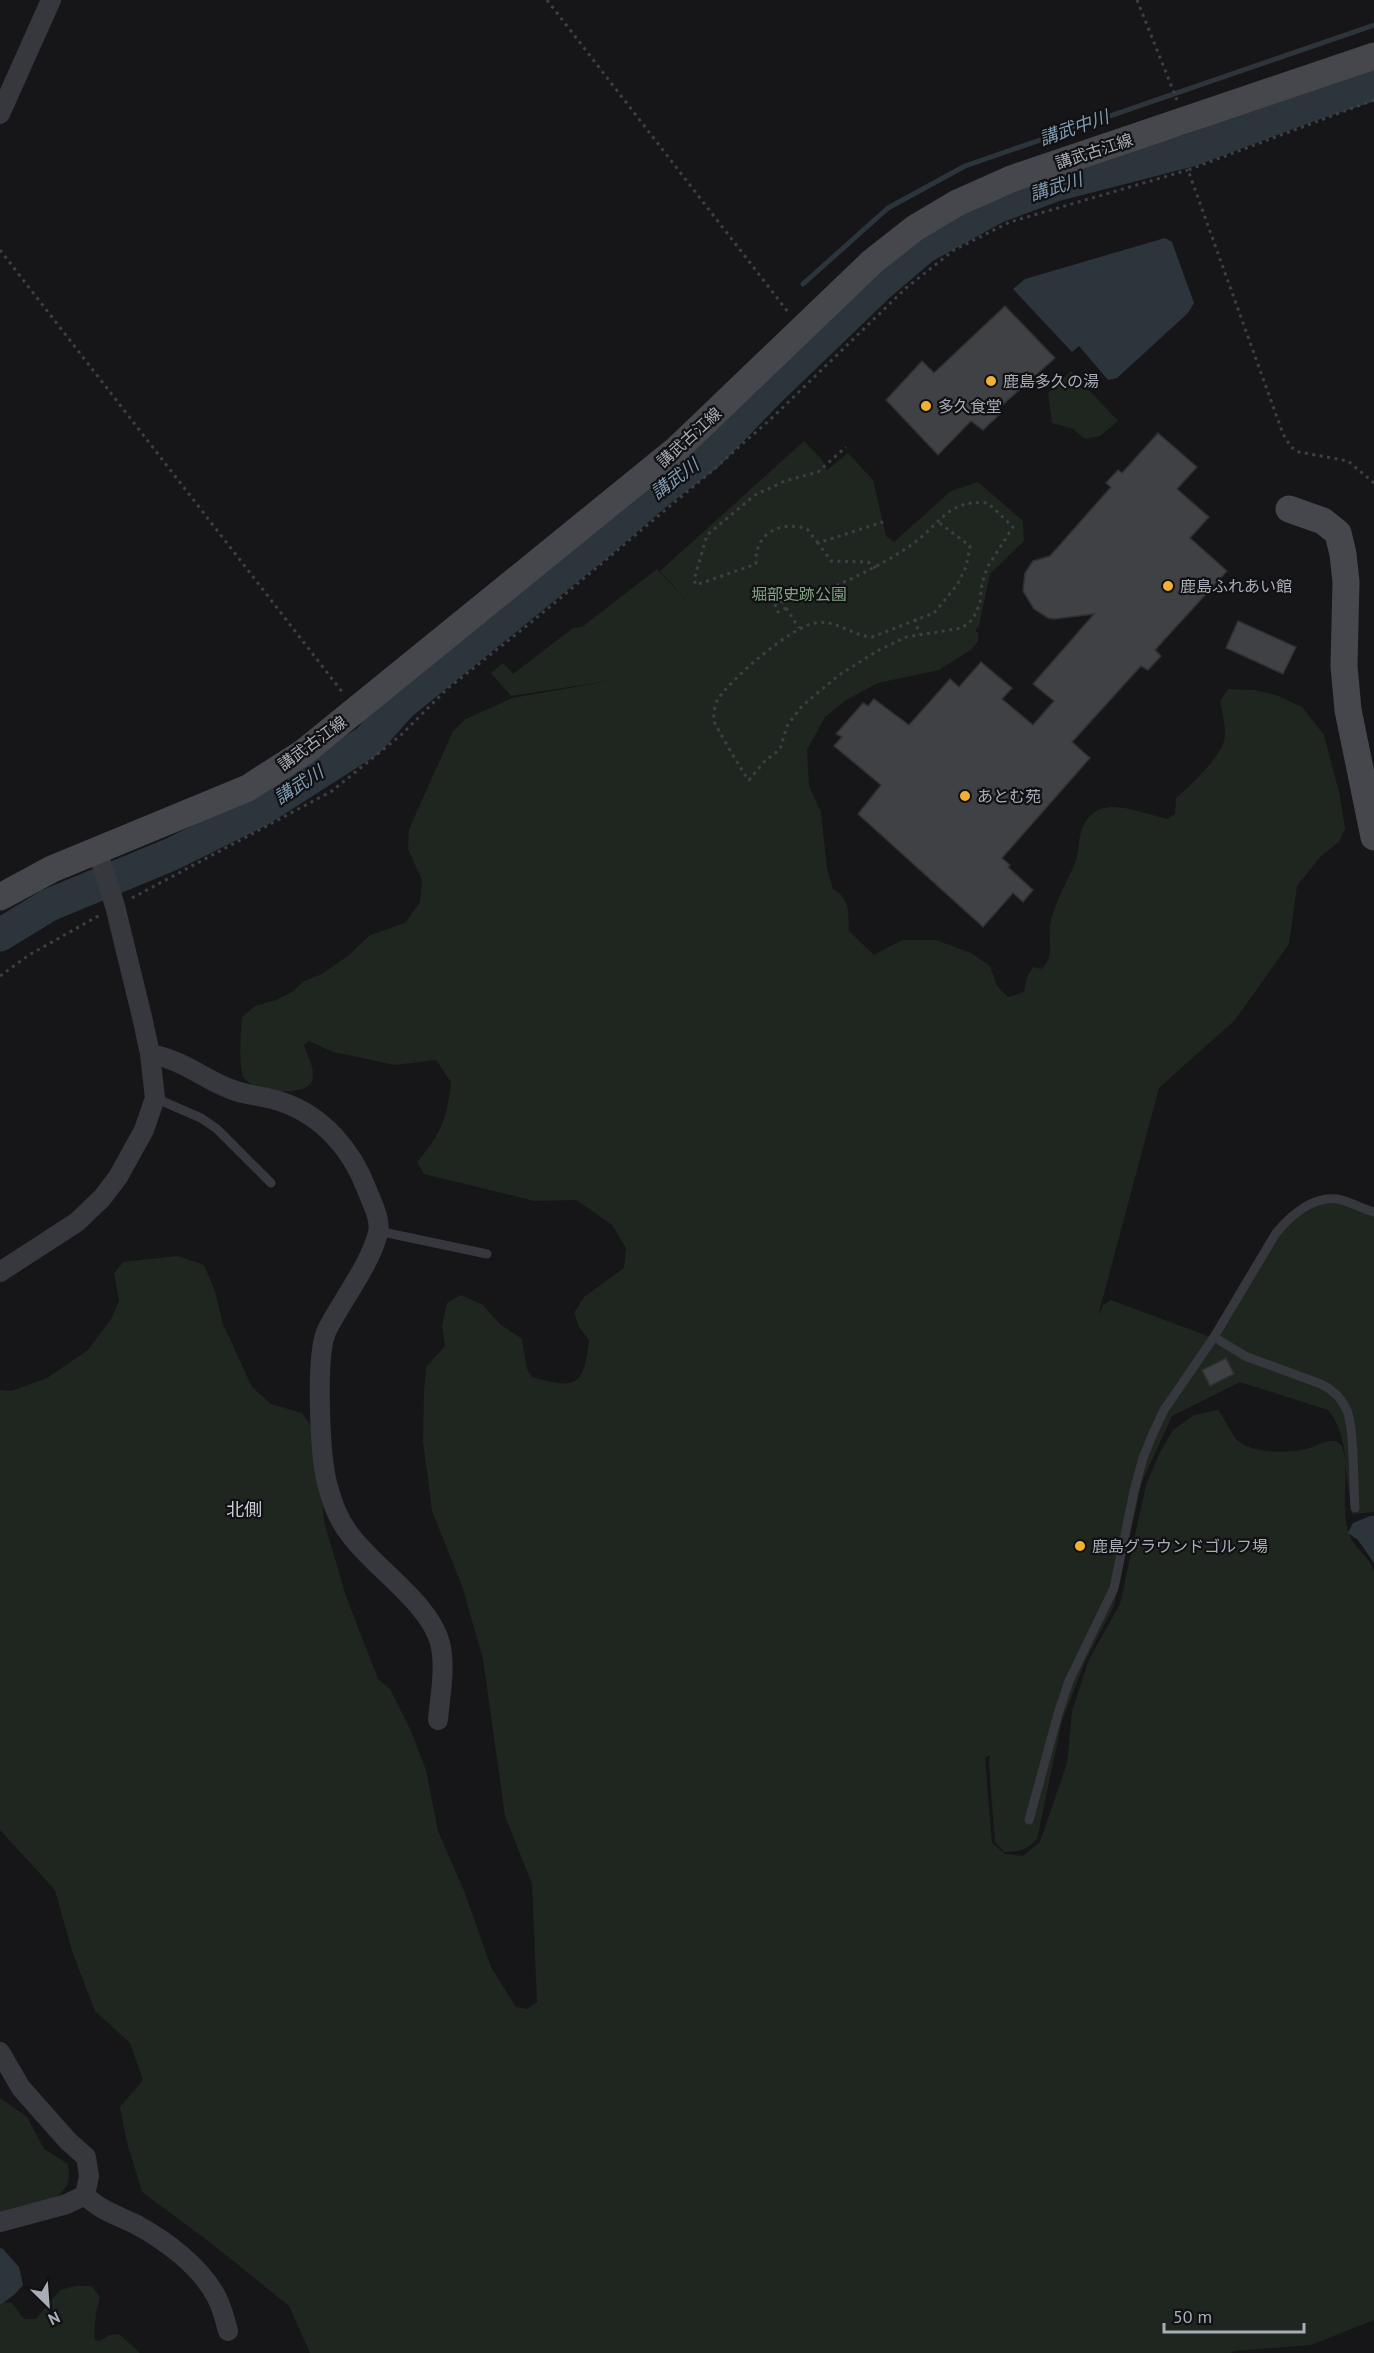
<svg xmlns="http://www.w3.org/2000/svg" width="1374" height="2353" viewBox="0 0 1374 2353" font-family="'PT Sans','Noto Sans JP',sans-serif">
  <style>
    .green { fill: #1e261f; fill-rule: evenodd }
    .water { fill: #2c353c }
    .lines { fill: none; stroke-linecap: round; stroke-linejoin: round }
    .stream { stroke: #2c353c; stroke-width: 5 }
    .river { stroke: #2c353c; stroke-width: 33 }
    .building { fill: #404145; stroke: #303034; stroke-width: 1.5 }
    .path { stroke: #3d3f44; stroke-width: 3; stroke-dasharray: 3 4.5; stroke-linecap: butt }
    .lane { stroke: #37383d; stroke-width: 9 }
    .street { stroke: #37383d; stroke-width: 20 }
    .secondary { stroke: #45474d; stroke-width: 27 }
    .poi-dot { fill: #f2b134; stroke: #111113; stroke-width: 2 }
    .labels { text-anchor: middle; stroke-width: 4.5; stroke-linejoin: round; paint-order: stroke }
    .street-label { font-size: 16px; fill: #a8adb8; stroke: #111113 }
    .poi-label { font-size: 16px; fill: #a8adb8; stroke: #111113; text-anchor: start }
    .park-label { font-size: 16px; fill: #7fa381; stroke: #111113 }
    .water-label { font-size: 18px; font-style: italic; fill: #7f9bb3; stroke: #111113 }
    .neighbourhood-label { font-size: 18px; fill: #c9ccd4; stroke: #111113 }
  </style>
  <rect width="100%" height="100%" fill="#161618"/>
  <g class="green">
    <path d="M1071,371l47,50 -18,15 -15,3 -12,-10 -21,-6 -4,-30z"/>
    <path d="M804,441l18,19 5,10 21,-17 25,27 13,56 8,6 57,-51 27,-9 45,39 1,20 -34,33 -11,52 -4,5 3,1v9l-6,8 -33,21 -61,13 -32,17 -21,17 -18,33 2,36 12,26 6,56 6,21c18,10 15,24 16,42l25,24 28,-15h34l35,13 19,13 7,20 11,11 16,-5 3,-15 6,-10 8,2c14,-11 7,-25 9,-42 2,-18 17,-46 25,-64 4,-10 3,-21 6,-31 14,-43 57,-19 87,-13l7,-5 1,-16c13,-11 41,-38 47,-54 5,-12 -1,-31 -3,-43l8,-12 26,1 22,5 26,12 22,28 16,61 5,33 -6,13 -18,14 -24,30 -8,58 -54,76 -76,68 -61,228 5,-11 8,-5 97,36 14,-6 57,-97 12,-14 28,-16 19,-2 36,15v296l-22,2 -7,-50c2,23 -4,50 5,72 5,13 21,22 24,36v748l-63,25 -77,6 -3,2h-921l-21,-47 -78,-63 -69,-51 -16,-53 -6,-32 23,-27 -13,-37 -35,-32 -23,-60 -17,-61 -55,-60v-440l11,1 36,-13 41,-28 23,-31 8,-18 -5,-28 9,-11 55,-6 26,9 11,26 8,33 29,63 19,17 31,9 16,23 6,85 22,75 32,83 12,10 21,42 15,39 12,61 27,62 26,74 25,40 11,2 10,-7 -5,-118 -27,-68 -22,-157 -21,-73 -30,-75 -9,-70 1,-49 2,-25 19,-21 -3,-20 5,-23 14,-8 22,10 17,19 22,15 5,30 5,8c45,13 52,9 57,-37l-10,-13 -5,-14 10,-16 40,-29 2,-20 -14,-23 -36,-25 -42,1 -110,-27 -7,-12c24,-27 30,-45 34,-80l-15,-22 -41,5 -62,-13 -24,-11 -5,4c3,11 12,24 8,36 -7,17 -59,11 -68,-3 -6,-10 -3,-48 -2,-61l13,-11 21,-6 16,-8 12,-11 18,-7 27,-19 21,-20 35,-12 15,-21 2,-22 -14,-31 1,-20 44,-98 13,-12 46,-21 97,-17 -98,15 -20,-23 12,-10 10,11 60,-46 9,-1 75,-58 39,42 -36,-40zM1240,1382l88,28c13,16 15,31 18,51l-4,-15 -6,-5c-15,-1 -21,7 -35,9 -18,3 -48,3 -63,-9 -4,-3 -15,-25 -20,-31l-24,5 -21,15 -13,22 -14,33 -26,119 -31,55 -17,52 -5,52 -27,79 -17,14 -18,-2 -13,-11 -7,-85 5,-3 -1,9 6,78 9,10c15,0 23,-2 33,-13l25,-118 24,-61 28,-54 28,-124 30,-66z"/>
    <path d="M0,2098l27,19 17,32 24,15c0,5 2,14 0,19 -9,21 -49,30 -68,36z"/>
    <path d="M75,2286h17l8,12 -4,14 -2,27 5,2 11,-6 9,-1 21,19h-140v-51l12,1 12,16h12l24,-29z"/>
  </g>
  <g class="water">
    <path d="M1165,238l7,4 22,61 -6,10 -71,65 -9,2 -29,-34 -7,6 -59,-63 12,-10z"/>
    <path d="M1370,1516h4v47l-16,-23 -10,-7 5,-10z"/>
    <path d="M2,2248l17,19 4,18 -8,9 -15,11v-56z"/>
  </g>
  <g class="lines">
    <path class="stream" d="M803,284l85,-76 77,-42 409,-141"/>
    <path class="river" d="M0,935l49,-30 123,-51 88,-44 108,-69 32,-36 198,-161 60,-52 50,-38 64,-66 106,-102 46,-39 72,-40 59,-22 136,-35 122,-46 61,-20"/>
  </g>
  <g class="building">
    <path d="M1005,306l50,52 -57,51 3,4 -18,17 -12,-9 -33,34 -52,-55 36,-39 12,12z"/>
    <path d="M1158,433l39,34 -20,22 32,28 -19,21 37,33 -72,79 6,6 -13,14 -7,-4 -69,76 18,16 -88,100 8,7 -2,2 25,23 -10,12 -10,-9 -30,34 -125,-113 23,-29 -47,-39 8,-9 -6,-3 27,-31 5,3 6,-7 35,26 41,-46 9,8 22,-25 31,26 -10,11 31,26 21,-24 -21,-17 61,-70 -40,5 -6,-1 -14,-9 -11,-18 2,-18 8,-12 17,-5 61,-69 -5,-4 12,-13 4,3z"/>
    <path d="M1238,621l58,26 -13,27 -57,-26z"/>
    <path d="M1226,1358l8,16 -24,12 -8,-16z"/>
  </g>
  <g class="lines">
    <g class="path">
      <path d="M547,0l241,312"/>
      <path d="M1137,0l40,100"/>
      <path d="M1374,100l-186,70 95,264 8,13 8,5 49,9 26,22"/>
      <path d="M0,250l343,443"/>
      <path d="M818,543l-11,-14c-26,-9 -53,4 -51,35l-60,21 -2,-5 13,-45 48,-40 30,-14 33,-9 28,-25"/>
      <path d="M876,568l-8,-6 -37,-1 -13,-18 65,-21"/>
      <path d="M783,601l3,7 -8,4 -3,-5 1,-4c11,-4 17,-2 27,-3 6,0 15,-7 21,-9 32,-14 62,-28 90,-48 27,-20 34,-44 74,-40l25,24 -25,39 -6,17 -2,20 -7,16 -11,9 -56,9 -29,14 -38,24 -37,31 -15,20 -7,23 -16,13 -15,18c-5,-5 -34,-55 -35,-59 -1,-6 1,-18 4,-22 14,-21 73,-72 97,-76 21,-4 37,13 57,14l62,-24 23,-28 9,-18 4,-21 -33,-25"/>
      <path d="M786,608l13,20"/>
      <path d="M915,619l4,15"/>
      <path d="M132,898l200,-107 69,-56 46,-46 87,-69 179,-150 61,-54 132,-128 48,-38 56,-28 178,-52"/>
      <path d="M0,976l29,-21 71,-40"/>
    </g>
    <g class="lane">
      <path d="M155,1098l46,20 16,11 54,54"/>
      <path d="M378,1231l109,23"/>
      <path d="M1214,1337l31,19 76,28c32,16 30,41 32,72 1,18 1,35 2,52"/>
      <path d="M1029,1820l29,-106 11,-33 45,-93 20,-97 9,-33 11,-27 10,-21 50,-73 62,-104c15,-18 36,-37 61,-34 13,2 25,10 37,13"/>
    </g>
    <g class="street">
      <path d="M0,114l51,-114"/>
      <path d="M150,1054c34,6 53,25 83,36 16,6 33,6 49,12 41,14 70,48 85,88 5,13 14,29 11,43 -8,32 -36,67 -51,97 -12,24 -7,125 0,153 5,19 11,37 24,53 25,33 79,68 89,107 6,24 0,53 -2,77"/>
      <path d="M0,1272l77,-50 25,-24 16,-21 26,-47 11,-32 -5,-44 -7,-33 -28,-115 -18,-56"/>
      <path d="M0,2052l21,36 47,53 18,16 3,19 -4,19 -18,9 -67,18"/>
      <path d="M85,2195c14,15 34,21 52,30 29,16 63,41 79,71 6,11 9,23 12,35"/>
    </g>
    <g class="secondary">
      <path d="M1289,509l34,12 15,12 5,21 3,28 -2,84 4,44 26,127"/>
      <path d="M0,897l52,-28 196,-81 56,-36 373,-303 196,-188 42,-33 42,-25 54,-24 363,-123"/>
    </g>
  </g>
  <g class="poi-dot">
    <circle cx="991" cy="381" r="6"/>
    <circle cx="926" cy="406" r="6"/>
    <circle cx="1168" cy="586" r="6"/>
    <circle cx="965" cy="796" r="6"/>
    <circle cx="1080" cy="1546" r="6"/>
  </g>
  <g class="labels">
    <g class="street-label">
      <text transform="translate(1094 151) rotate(-18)" y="6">講武古江線</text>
      <text transform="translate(689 437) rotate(-42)" y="6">講武古江線</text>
      <text transform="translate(312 743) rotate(-36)" y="6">講武古江線</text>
    </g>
    <g class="poi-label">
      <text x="1003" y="387">鹿島多久の湯</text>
      <text x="938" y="412">多久食堂</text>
      <text x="1180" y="592">鹿島ふれあい館</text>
      <text x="977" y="802">あとむ苑</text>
      <text x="1092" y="1552">鹿島グラウンドゴルフ場</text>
    </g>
    <g class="park-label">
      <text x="799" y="600">堀部史跡公園</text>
    </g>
    <g class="water-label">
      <text transform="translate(1074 128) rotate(-19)" y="6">講武中川</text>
      <text transform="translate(1056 187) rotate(-17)" y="6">講武川</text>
      <text transform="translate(675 479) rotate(-37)" y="6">講武川</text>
      <text transform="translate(299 785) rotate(-33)" y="6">講武川</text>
    </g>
    <g class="neighbourhood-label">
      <text x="244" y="1516">北側</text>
    </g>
  </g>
  <g transform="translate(48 2305) rotate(155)" stroke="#111113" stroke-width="4.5" paint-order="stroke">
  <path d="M0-4.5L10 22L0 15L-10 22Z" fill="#a8adb8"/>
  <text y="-9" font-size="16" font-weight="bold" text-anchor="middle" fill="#a8adb8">N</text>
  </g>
  <path d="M1164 2323v9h140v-9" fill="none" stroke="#a8adb8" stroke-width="3"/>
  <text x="1173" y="2323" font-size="18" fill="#a8adb8" stroke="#111113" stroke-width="4.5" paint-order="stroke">50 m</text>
</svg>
